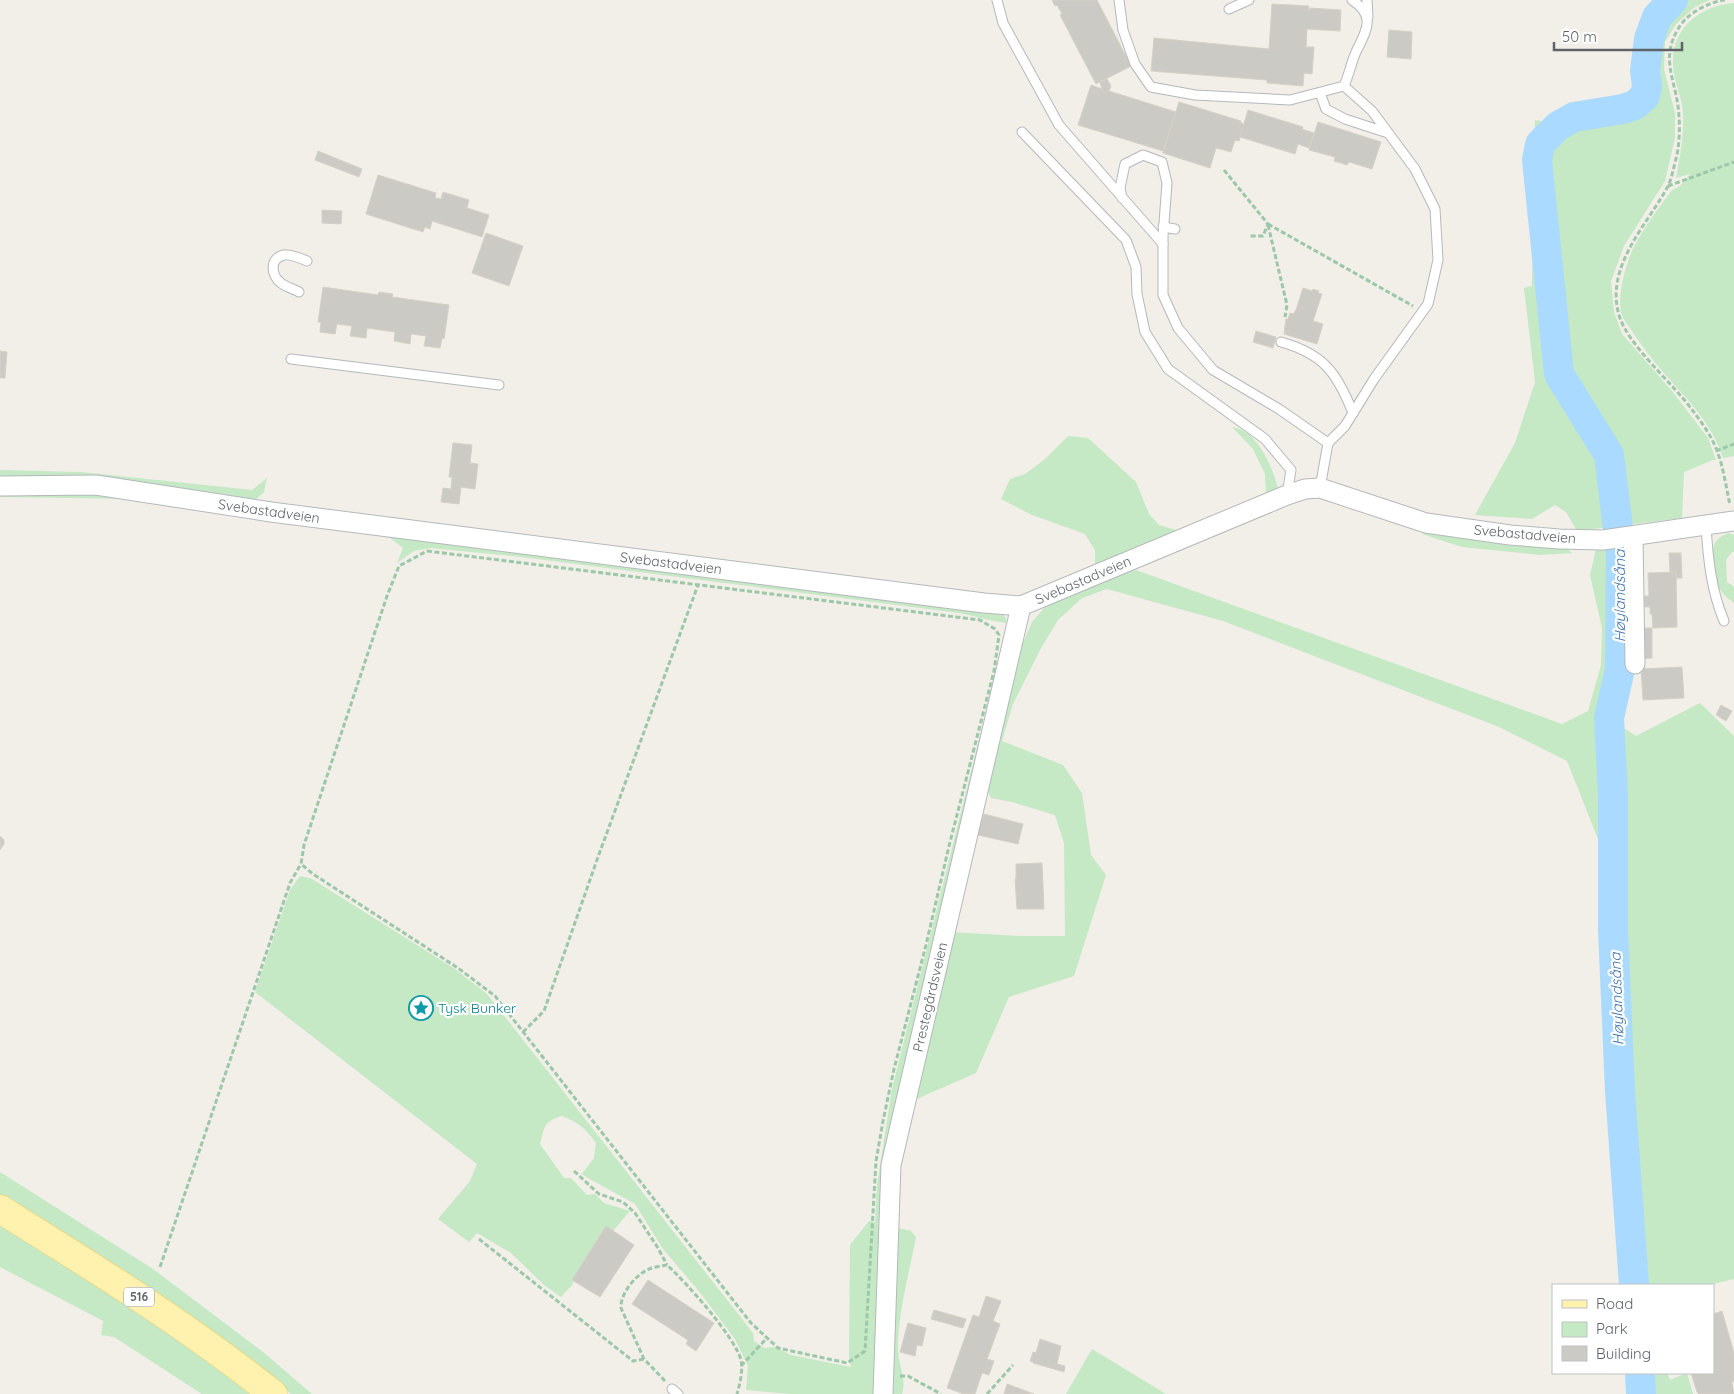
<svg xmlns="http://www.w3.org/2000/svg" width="1734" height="1394" viewBox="0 0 1734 1394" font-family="Quicksand,sans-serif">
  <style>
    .green { fill: #c5e8c5 }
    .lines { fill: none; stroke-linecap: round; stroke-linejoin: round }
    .river { stroke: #aadaff; stroke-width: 30 }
    .building { fill: #cccac5; stroke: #d6d1c6 }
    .lane-casing { stroke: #b5b8bc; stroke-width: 11 }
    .street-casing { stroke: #b5b8bc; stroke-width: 21 }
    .primary-casing { stroke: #f2c960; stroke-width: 29 }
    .path { stroke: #9cc7a9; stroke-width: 3; stroke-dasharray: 5 2.5; stroke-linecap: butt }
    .lane { stroke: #fff; stroke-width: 9 }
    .street { stroke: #fff; stroke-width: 19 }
    .primary { stroke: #fff2af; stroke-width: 28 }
    .labels { text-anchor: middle; stroke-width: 4.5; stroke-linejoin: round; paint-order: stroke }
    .shield { fill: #fff; stroke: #8f9295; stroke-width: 1 }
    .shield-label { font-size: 12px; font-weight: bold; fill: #5f6368 }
    .street-label { font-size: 14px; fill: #5f6368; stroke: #fff }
    .culture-label { font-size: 14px; fill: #0d838f; stroke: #fff; text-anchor: start }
    .water-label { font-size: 15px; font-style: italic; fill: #4174aa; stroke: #fff }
  </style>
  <rect width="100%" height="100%" fill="#f1efe8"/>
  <g class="green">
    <path d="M1678,0h32l-15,7 -19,17 -11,18 -1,27 11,44v25l-10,43 -41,65 -13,35 3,31 8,22 50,57 36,47 8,22h-3l-29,12 -2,46 -105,13 -11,-19 -11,-7 -23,14 -57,-4 40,-72 20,-61 -11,-94 8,-2 3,-166 28,5 71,-16 11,-10 6,-15v-28l5,-20 11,-25z"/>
    <path d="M1734,3v453l-11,2c-8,-26 -25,-47 -43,-67 -17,-19 -34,-38 -48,-60 -3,-5 -8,-10 -10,-16 -6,-18 4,-53 13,-70 10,-19 24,-37 36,-54l9,-5 10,-12 -14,4c4,-21 8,-43 7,-65 -1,-18 -11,-34 -10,-53 0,-34 30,-55 61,-57z"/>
    <path d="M1232,427c25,3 41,40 46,62l-10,7 -173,70v-16l-10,-16 -53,-19 -31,-16 9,-20 15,-5 19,-14 24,-24 20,2 48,44 13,32 10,11 17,5 46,-18 44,-20 -1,-18 -12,-25z"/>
    <path d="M0,470l81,2 171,18 15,-12 -3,14 -12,11 -252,-25z"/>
    <path d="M0,489l94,4 45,6 -139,-2z"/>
    <path d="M1427,531c46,10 92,13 139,17l6,5 -32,2 -78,-8 -40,-13z"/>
    <path d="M1729,533l5,2v17h-2l-6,8 1,22 7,5v16c-4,-3 -9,-6 -12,-11 -9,-11 -12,-33 -8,-47 3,-7 9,-10 15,-12z"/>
    <path d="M385,534l602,77 16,3 3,5v4c-16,-2 -31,-7 -47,-10l-446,-57 -83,-8 -16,3 -17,12 6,-15z"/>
    <path d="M1617,543l6,37 4,36v41l-13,65 22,14 64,-33 34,33v543l-25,6h-82l-27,-441 -33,-83 -68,-34 -276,-106 -116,-32 -25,9 -24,22 -18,30 -27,54 -11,37 61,24 19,28 9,62 15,20 -32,101 -65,21 -33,76 -64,28 40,-169 68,4h45l-1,-93 -9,-28 -43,-13 -21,-4 -5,-10 29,-127 17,-39 13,-15 67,-29 24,-8 426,154 26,-13 13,-46 1,-37 -12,-53 7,-30z"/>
    <path d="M1001,651l-119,573 29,7 5,6c-7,37 -18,75 -18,112 0,16 9,29 4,45h-111l-45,-4 2,-24 -13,-27 -37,-49 -35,-41 -28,-45 -47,-26 -6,-4 12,-16 2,-15c-11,-15 -17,-20 -34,-27 -19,6 -17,10 -22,28l24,34h7l16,17 8,-1 9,9 26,8 -58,68 1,5 -12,13 -17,-12 -33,-32 -34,-20 -8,9 -31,-23 32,-38 7,-17 -222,-172 35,-102 10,-14 12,3 143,90 32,25 266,339 1,8 10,7 11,-1 16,8 60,12 -2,-10 1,-112 19,-24 6,1 2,-37 15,-96z"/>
    <path d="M0,1172l153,97 110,83 49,42h-21l-64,-51 -227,-147z"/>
    <path d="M0,1226c87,49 171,106 250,168h-48l-88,-57 -13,-2 2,-14 -103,-54z"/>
    <path d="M1092,1349l74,45h-100z"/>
    <path d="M1633,1373h34l3,7 17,-7 6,21h-58z"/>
  </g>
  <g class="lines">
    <g class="river">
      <path d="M1634,1285l-14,-194 -7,-161v-135l-4,-77 11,-49 1,-116 -12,-98 -50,-81 -22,-214 3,-16 18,-18 16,-9 49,-8 12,-4 10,-9 2,-10 -2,-15 4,-32 8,-22 16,-17"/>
      <path d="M1640,1373l1,21"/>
    </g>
  </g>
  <g class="building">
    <path d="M1052,0h45l34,66 -35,18 -36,-69 2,-1 -5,-9 -2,1z"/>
    <path d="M1272,4l37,2 -1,6 2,-4 31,2 -1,21 -33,-2 -1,18h8l-2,27 -8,-1 -1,13 -36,-3v-3l-116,-9 3,-33 115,11z"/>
    <path d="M1389,30l23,2 -1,27 -24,-2z"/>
    <path d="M1107,79l4,7 -2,5 67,21 -13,39 -85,-26 13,-40 11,4 -2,-7z"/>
    <path d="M1179,102l62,19 -1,1 4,2 -5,17 -4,-1 -4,12 -15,-4 -6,20 -47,-15z"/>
    <path d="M1248,110l55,17 -1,2 12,4 -5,15 -11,-4 -3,10 -55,-17z"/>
    <path d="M1318,122l63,20 -9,27 -23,-7 -2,3 -13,-4 1,-4 -26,-7z"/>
    <path d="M318,151l44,18 -3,8 -44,-17z"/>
    <path d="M378,175l58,18 -1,5 6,1 2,-7 26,8 -2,8 22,7 -7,22 -50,-16 -2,8 -5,-2 -2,5 -57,-18z"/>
    <path d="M322,210l20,1 -1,13 -19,-1z"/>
    <path d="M486,233l37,13 -14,40 -37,-13z"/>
    <path d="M323,287l55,8 1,-3 14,2 -1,3 57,8 -5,34 -2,-1 -2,10 -16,-2 2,-10 -15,-2 -1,10 -16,-3 1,-9 -28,-4 -1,10 -16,-2 2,-10 -15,-2 -2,10 -15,-2 1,-10h-3z"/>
    <path d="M1303,288l9,3 1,-2 6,2 -1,2 4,1 -9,27 10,3 -6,20 -33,-10 2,-15h2l2,-6 3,1 3,-4z"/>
    <path d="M1256,331l20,6 -3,11 -20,-6z"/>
    <path d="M0,351l7,1 -2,26h-5z"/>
    <path d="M453,443l19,2 -2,18 8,1 -3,25 -14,-2 -2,17 -18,-2 2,-14 8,1 1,-12h-3z"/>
    <path d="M1669,553h12l1,25h-6v-6h-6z"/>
    <path d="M1676,572l1,55 -24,1 -1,-14h-2v-7h-5l-1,-11h5l-1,-23z"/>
    <path d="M1640,628h12v30l-10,1z"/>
    <path d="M1682,667l2,31 -41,2 -2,-31z"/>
    <path d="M1721,705l11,6 -6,10 -10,-6z"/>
    <path d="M984,814l39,10 -5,20 -40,-9z"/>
    <path d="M0,836l4,4v4l-4,6z"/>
    <path d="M1042,863l2,46h-27l-2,-30h1v-15z"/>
    <path d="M606,1226l28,19 -34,52 -28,-17z"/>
    <path d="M648,1280l66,43 -18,28 -10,-7 2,-4 -56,-36z"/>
    <path d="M986,1296l15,5 -8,20 7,3 -13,35 7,2 -5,14 -7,-2 -7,21h-11l-17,-6 26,-73 6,2z"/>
    <path d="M934,1310l32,9 -3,9 -32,-9z"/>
    <path d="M1722,1311l12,42v28l-2,1 2,12h-35l-2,-2 -6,-19h22v-59z"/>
    <path d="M908,1323l18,5 -4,18 -5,-1 -2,11 -15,-4z"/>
    <path d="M1040,1339l21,7 -4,18 8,2 -1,6 -31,-9v-1l-3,-1 3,-9 3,1z"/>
    <path d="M1007,1384l27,10h-30z"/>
  </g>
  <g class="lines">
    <defs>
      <g id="lane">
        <path d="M997,0l6,23 56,102 104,119"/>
        <path d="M1119,0l4,30 12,34 16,23 44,8 95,5 54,-14c5,-11 7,-23 12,-34 10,-21 21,-36 -4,-52"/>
        <path d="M1367,0l1,17"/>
        <path d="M1229,9l20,-9"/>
        <path d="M1320,93l6,16 19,10 43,14"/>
        <path d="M1022,132l104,108 10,27 1,27 8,38 23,37 97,70 26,31 -4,25"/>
        <path d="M1122,198l-2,-10 5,-24 18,-9 19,7 5,21 -4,53v59l15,33 35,42 66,39 49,34 -8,45"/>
        <path d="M1163,227l12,2"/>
        <path d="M299,292c-5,-3 -13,-5 -18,-9 -10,-7 -12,-25 3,-28 8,-1 16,3 23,6"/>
        <path d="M1281,342c43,12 56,31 72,71"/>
        <path d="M291,359l208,26"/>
        <path d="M1328,443l17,-17 29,-47 54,-75 10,-44 -3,-51 -20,-40 -43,-58 -28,-25"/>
        <path d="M1706,526c2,32 5,64 18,95"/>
        <path d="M672,1389l6,5"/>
      </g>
      <g id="street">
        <path d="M0,486l96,-1 175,27 713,91 37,3 266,-111 18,-6 15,-1 106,35 84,12 49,4 44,1 131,-19"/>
        <path d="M1633,537l2,127"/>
        <path d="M883,1394l8,-229 130,-559"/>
      </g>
      <path id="primary" d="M0,1209c93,58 187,116 273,185"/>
    </defs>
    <use href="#lane" class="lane-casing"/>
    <use href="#street" class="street-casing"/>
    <use href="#primary" class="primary-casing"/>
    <g class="path">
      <path d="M1725,0c-17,2 -39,14 -47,29 -17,29 -4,48 0,77 2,16 2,33 -1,49 -3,10 -5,24 -10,33 -21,38 -62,79 -48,127 9,31 54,68 74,96 6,8 12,16 17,25 12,20 15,46 20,69"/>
      <path d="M1224,170l44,54 -5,12h-13"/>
      <path d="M1668,186l66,-24"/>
      <path d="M1268,224l145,82"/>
      <path d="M1268,225l19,80 -2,12"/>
      <path d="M1716,451l18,-7"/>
      <path d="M427,551l553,69 15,9 4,6 -5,36 -45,175 -23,99 -32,124 -11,52 -7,40 -11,190 -18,12 -69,-15 -27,-25 -256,-327 -37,-28 -145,-94 -12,-10 3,-19 83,-249 12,-30z"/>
      <path d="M523,1032l21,-21 54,-154 100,-272"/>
      <path d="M574,1171l25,23 24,8 12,11 23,35 9,17"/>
      <path d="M479,1239l154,122 11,-2"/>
      <path d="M160,1267l130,-384 11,-19"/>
      <path d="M741,1366l26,-28"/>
      <path d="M900,1376h8l33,18"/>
      <path d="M665,1381l-21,-22 -23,-51c-1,-14 14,-32 26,-38 6,-3 14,-4 20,-5 18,16 68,72 74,95 2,12 -1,23 -4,34"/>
      <path d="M987,1394l26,-29"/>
    </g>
    <use href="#lane" class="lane"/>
    <use href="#street" class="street"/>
    <use href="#primary" class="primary"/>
  </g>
  <defs>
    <symbol id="sight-ring" viewBox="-11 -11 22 22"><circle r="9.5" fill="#fff" stroke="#0f9aa8" stroke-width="1.5"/><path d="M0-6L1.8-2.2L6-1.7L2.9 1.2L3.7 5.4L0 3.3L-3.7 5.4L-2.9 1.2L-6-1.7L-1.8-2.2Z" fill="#0f9aa8"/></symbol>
  </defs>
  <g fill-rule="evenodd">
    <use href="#sight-ring" x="407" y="994" width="28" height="28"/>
  </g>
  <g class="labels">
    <rect class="shield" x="124" y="1287.5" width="30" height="19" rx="4"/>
    <g class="shield-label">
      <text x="139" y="1301">516</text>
    </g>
    <g class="street-label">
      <text transform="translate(269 511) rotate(8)" y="5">Svebastadveien</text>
      <text transform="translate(1525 534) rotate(5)" y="5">Svebastadveien</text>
      <text transform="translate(671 563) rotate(7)" y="5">Svebastadveien</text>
      <text transform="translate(1083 580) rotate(-23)" y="5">Svebastadveien</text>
      <text transform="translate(930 997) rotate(-77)" y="5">Prestegårdsveien</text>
    </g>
    <g class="culture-label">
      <text x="438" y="1013">Tysk Bunker</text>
    </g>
    <g class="water-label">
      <text transform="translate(1620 596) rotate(-90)" y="5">Høylandsåna</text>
      <text transform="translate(1617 999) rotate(-92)" y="5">Høylandsåna</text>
    </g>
  </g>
  <rect x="1552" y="1284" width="162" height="90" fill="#ffffff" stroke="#bfc1c3"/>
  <rect x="1562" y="1300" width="25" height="8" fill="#fff2af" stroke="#bfc1c3"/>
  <text x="1596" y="1309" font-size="15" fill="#5f6368">Road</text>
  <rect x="1562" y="1322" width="25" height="15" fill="#c5e8c5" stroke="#bfc1c3"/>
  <text x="1596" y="1334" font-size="15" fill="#5f6368">Park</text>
  <rect x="1562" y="1346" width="25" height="15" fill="#cccac5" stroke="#bfc1c3"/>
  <text x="1596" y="1359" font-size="15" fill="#5f6368">Building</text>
  <path d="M1554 42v8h128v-8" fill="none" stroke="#5f6368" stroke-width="2.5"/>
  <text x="1562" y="42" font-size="15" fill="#5f6368" stroke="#ffffff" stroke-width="4" paint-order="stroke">50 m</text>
</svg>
